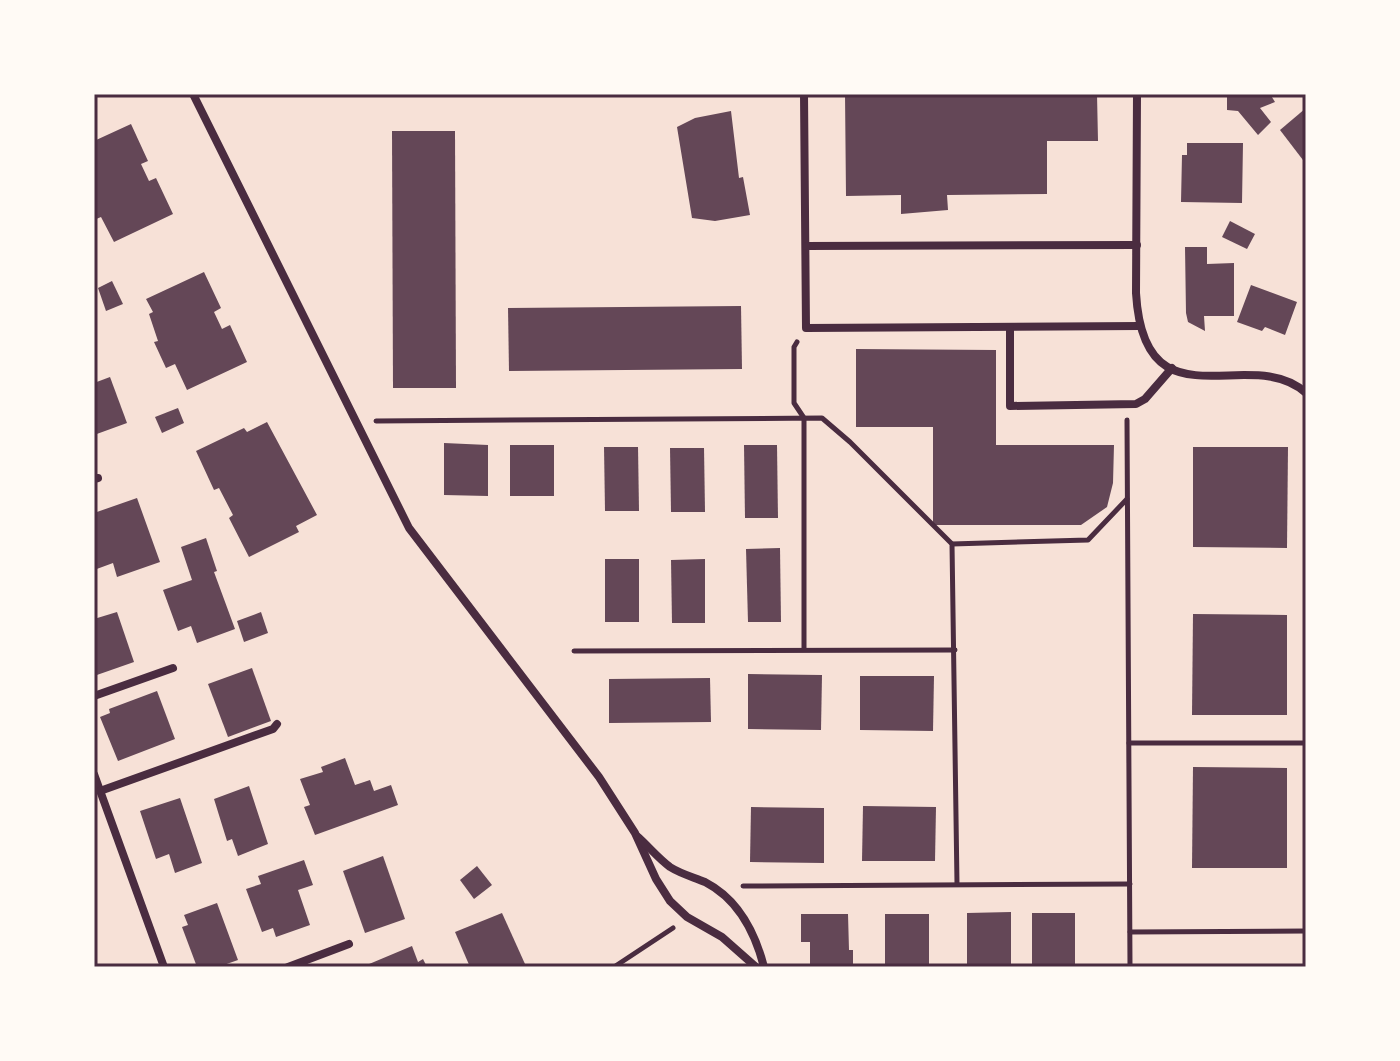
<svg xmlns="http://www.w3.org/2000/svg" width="1400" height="1061" viewBox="0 0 1400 1061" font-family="'Noto Sans',sans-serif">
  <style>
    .building { fill: #644757 }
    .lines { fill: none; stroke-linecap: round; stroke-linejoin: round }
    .path { stroke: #4a2c40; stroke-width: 5 }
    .minor { stroke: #4a2c40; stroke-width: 8 }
    .neatline { fill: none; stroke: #4a2c40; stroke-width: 3 }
  </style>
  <rect width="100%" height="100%" fill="#f7e1d7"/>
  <g class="building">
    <path d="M845,94h252l1,47h-51v53l-100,1 1,15 -47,4v-19l-55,1z"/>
    <path d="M1227,94h43l5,8 -15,6 11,14 -13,13 -20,-24 -11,-1z"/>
    <path d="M1306,108v56l-26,-34z"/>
    <path d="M731,111l8,67 4,-1 7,38 -35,6 -23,-3 -15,-91 18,-9z"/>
    <path d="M131,124l17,37 -7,3 8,17 7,-3 17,36 -59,28 -13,-25 -7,3v-79z"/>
    <path d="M392,131h63l1,257h-63z"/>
    <path d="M1187,143h56l-1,60 -61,-1 1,-47h5z"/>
    <path d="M1230,221l25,13 -8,15 -25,-12z"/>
    <path d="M1185,247h22v17l27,-1v53h-30l1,15 -17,-9 -2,-9z"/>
    <path d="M204,272l17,36 -7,4 8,17 8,-4 17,37 -60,28 -12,-26 -9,4 -12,-26 4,-1 -9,-27 4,-2 -7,-13z"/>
    <path d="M112,281l11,23 -17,7 -8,-23z"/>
    <path d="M1251,285l46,17 -12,33 -20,-8 -3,4 -25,-9z"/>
    <path d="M741,306l1,63 -233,2 -1,-63z"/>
    <path d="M856,349l140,1v95h118l-1,38 -6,24 -26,18h-148v-98h-77z"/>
    <path d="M110,377l17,46 -33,12v-52z"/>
    <path d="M178,408l6,15 -22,10 -7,-16z"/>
    <path d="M267,422l50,93 -21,11 3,6 -50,25 -20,-39 4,-3 -14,-27 -5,2 -18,-39 48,-23 3,4z"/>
    <path d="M444,443l44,2v51l-44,-1z"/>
    <rect x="510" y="445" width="44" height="51"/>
    <path d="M744,445h33l1,73h-33z"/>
    <path d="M604,447h34l1,64h-34z"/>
    <path d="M1193,447h95l-1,101 -94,-1z"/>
    <path d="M670,448h34l1,64h-34z"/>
    <path d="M137,498l23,64 -43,15 -4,-14 -19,7v-57z"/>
    <path d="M206,538l11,33 -3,1 21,57 -38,14 -6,-17 -13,5 -15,-41 29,-10 -11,-33z"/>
    <path d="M780,548l1,74h-33l-2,-73z"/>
    <rect x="605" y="559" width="34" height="63"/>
    <path d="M705,559v64h-33l-1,-63z"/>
    <path d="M117,612l17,50 -40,14v-57z"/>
    <path d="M261,612l7,21 -24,9 -7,-21z"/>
    <path d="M1193,614l94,1v100h-95z"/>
    <path d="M252,668l19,53 -43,16 -20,-53z"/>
    <path d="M748,674l74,1 -1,55 -73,-1z"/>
    <path d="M860,676h74l-1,55 -73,-1z"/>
    <path d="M710,678l1,44 -102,1v-44z"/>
    <path d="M157,691l18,48 -57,22 -18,-44 10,-4 -1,-4z"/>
    <path d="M345,758l10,27 15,-5 4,11 17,-6 7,20 -83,30 -11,-28 6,-2 -10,-26 23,-7 -2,-5z"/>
    <path d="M1193,767l94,1v100h-95z"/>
    <path d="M249,786l19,58 -30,12 -6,-17 -5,2 -13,-42z"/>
    <path d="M180,798l22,65 -27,10 -6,-19 -13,5 -16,-48z"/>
    <path d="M863,806l73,1 -1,54h-73z"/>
    <path d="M751,807l73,1v55l-74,-1z"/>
    <path d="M383,856l22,63 -40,14 -22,-62z"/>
    <path d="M304,860l9,25 -15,5 12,35 -34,12 -3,-9 -11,4 -16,-43 15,-5 -3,-8z"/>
    <path d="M477,866l15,19 -18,14 -14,-19z"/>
    <path d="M217,903l21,57 -20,7h-21l-15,-40 6,-2 -4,-10z"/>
    <path d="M1011,912v55h-44v-54z"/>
    <path d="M502,913l23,51 -6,3h-49l-15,-35z"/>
    <rect x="1032" y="913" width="43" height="54"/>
    <path d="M801,914h47l1,36h4v17h-43v-25h-9z"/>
    <rect x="885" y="914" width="44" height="53"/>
    <path d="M412,946l6,16 5,-3 4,8h-65z"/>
  </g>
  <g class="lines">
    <g class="path">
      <path d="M797,342l-3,5v56l10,15v231"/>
      <path d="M1127,420l3,547"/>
      <path d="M376,421l446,-3 28,24 102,102 5,340"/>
      <path d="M952,544l136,-4 39,-41"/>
      <path d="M574,651l381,-1"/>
      <path d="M1129,743h177"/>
      <path d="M743,886l387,-2"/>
      <path d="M1130,932l176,-1"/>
      <path d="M614,967l59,-39"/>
    </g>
    <g class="minor">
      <path d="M193,94l216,434 190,249 36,56 21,46 14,22 17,16 35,20 34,30"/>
      <path d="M804,94l2,234 334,-2"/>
      <path d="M1137,94l-1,199c8,138 114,49 170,100"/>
      <path d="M806,246l331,-1"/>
      <path d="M1010,328v78l126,-2 9,-5 27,-31"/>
      <path d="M94,479l4,-1"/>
      <path d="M94,696l79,-28"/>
      <path d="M94,774l70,193"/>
      <path d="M100,791l173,-62 4,-5"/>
      <path d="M638,837c11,10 21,22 32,30 11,7 23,10 35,15 33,17 50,50 59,85"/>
      <path d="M288,967l61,-23"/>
    </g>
  </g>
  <rect width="1400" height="1061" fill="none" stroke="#fffaf5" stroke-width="192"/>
  <rect x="96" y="96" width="1208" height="869" class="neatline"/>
</svg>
